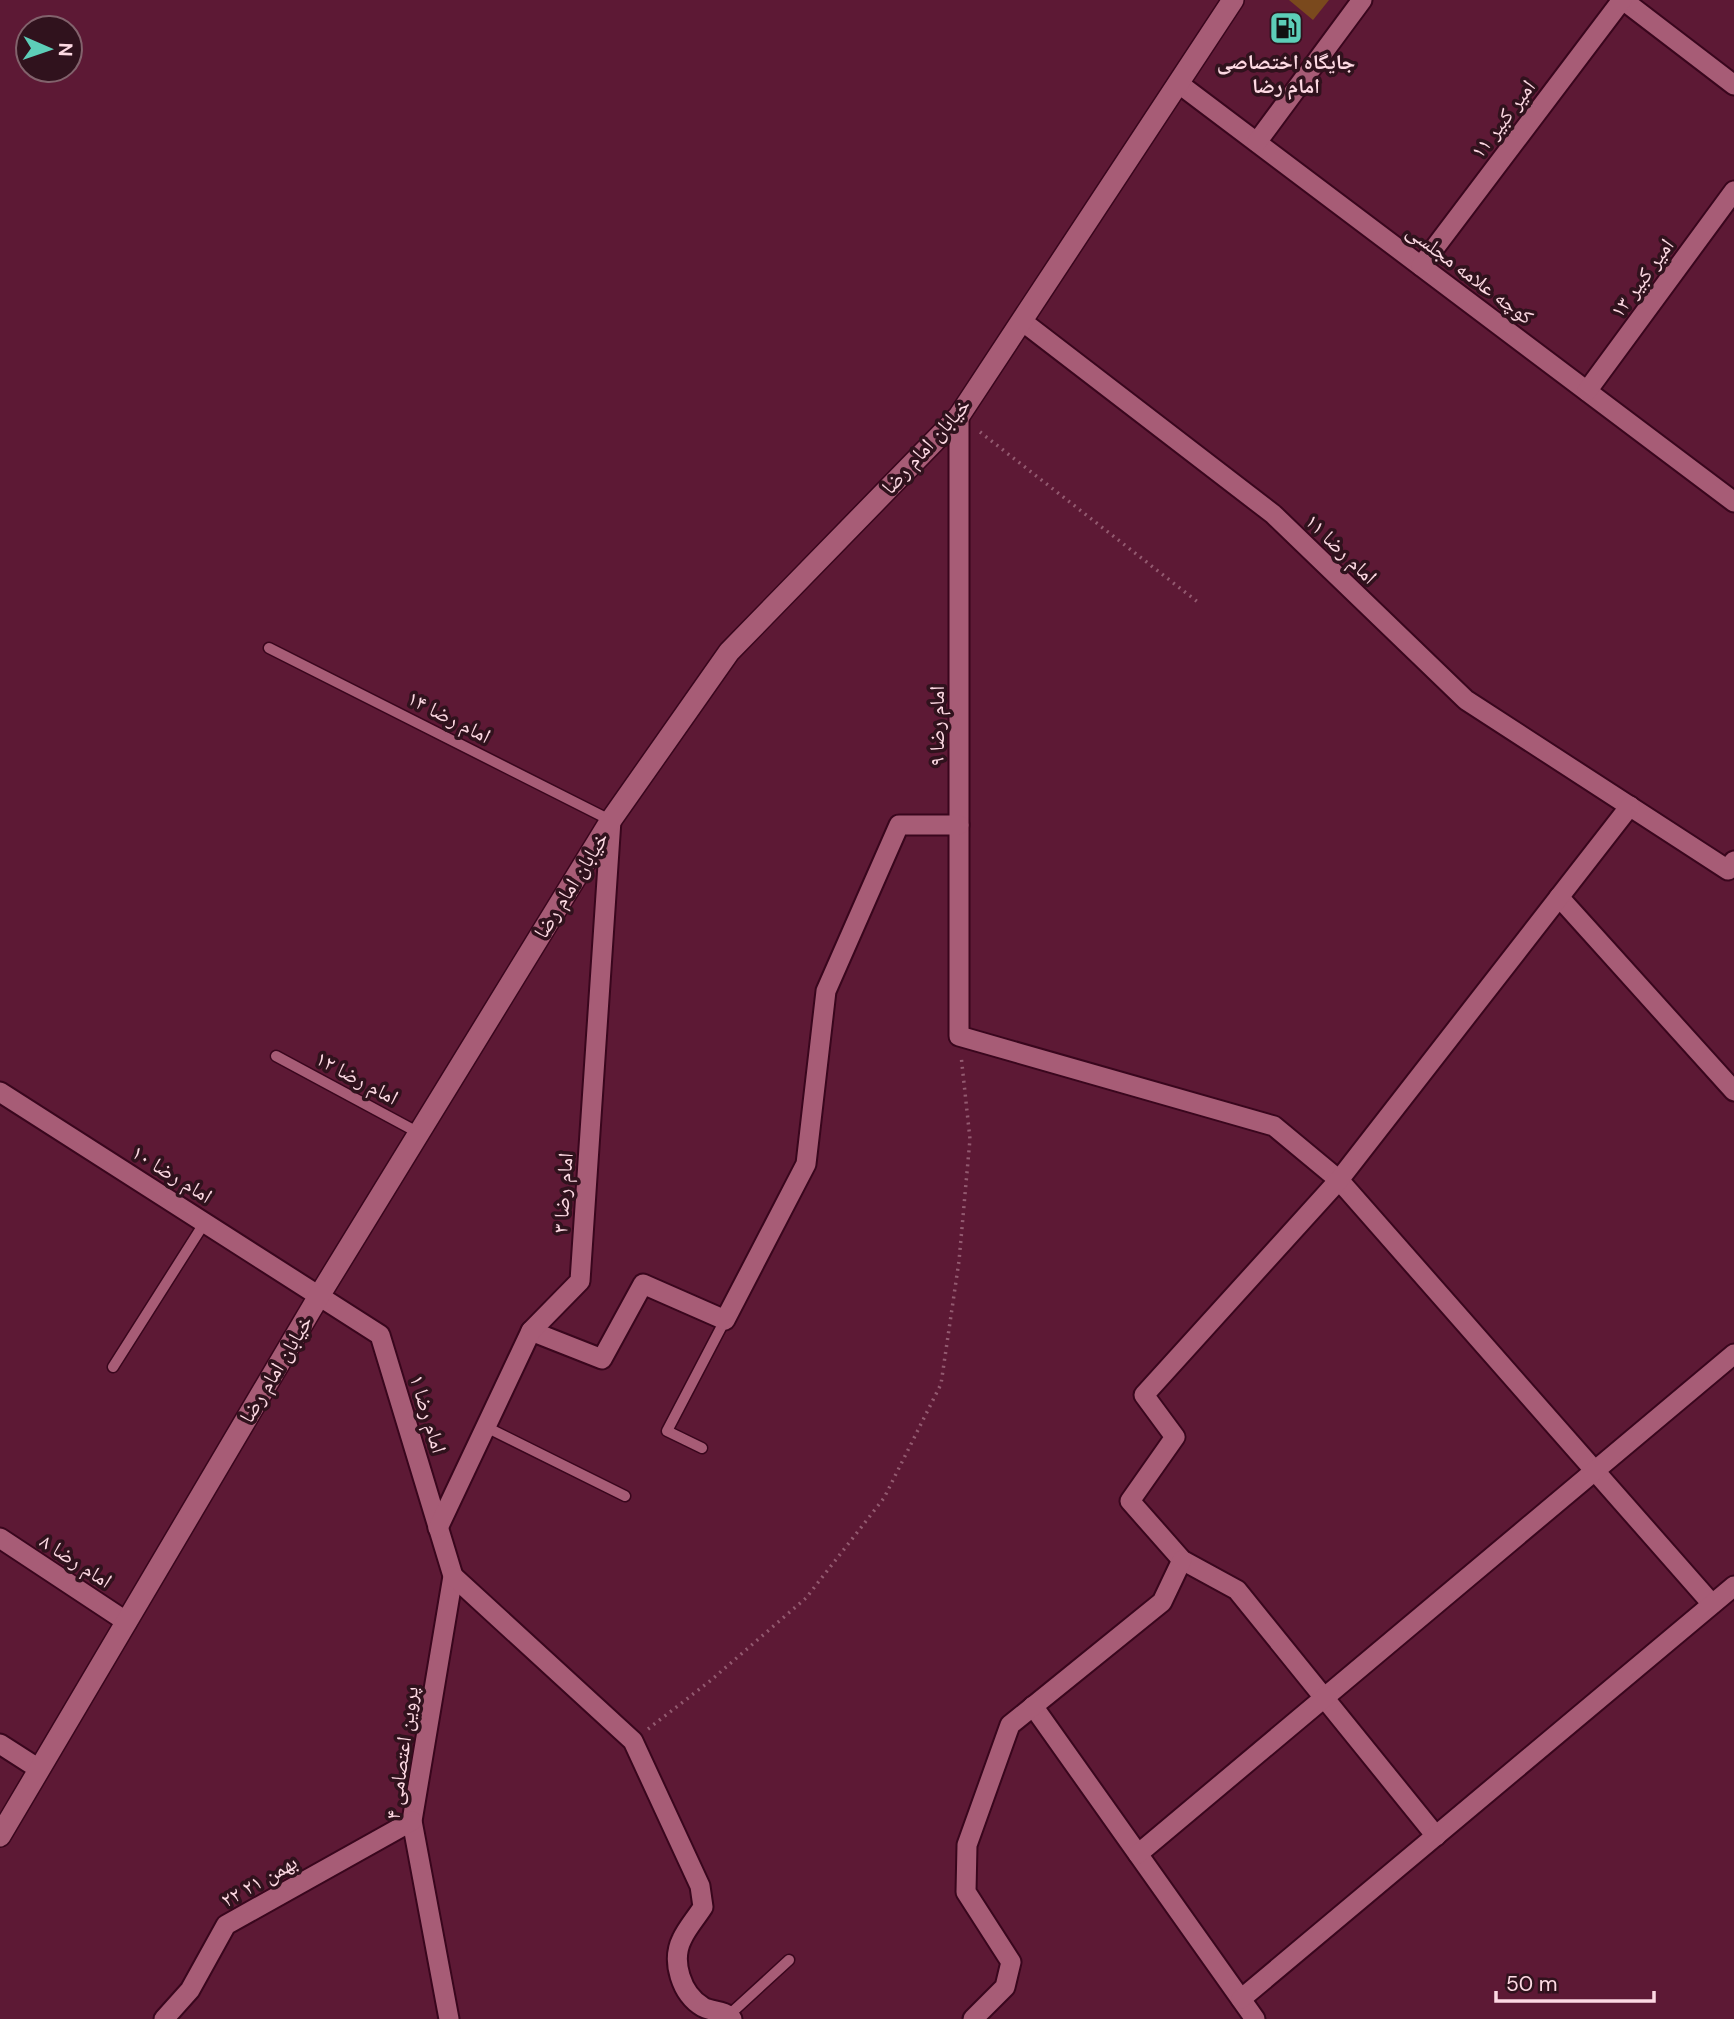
<svg xmlns="http://www.w3.org/2000/svg" width="1734" height="2019" viewBox="0 0 1734 2019" font-family="'DM Sans','Noto Naskh Arabic',sans-serif">
  <style>
    .green { fill: #7a491d }
    .lines { fill: none; stroke-linecap: round; stroke-linejoin: round }
    .service-casing { stroke: #39061d; stroke-width: 13 }
    .minor-casing { stroke: #39061d; stroke-width: 23 }
    .tertiary-casing { stroke: #39061d; stroke-width: 24 }
    .path { stroke: #935a70; stroke-width: 3.5; stroke-dasharray: 2 5; stroke-linecap: butt }
    .service { stroke: #a75c76; stroke-width: 10 }
    .minor { stroke: #a75c76; stroke-width: 19 }
    .tertiary { stroke: #a75c76; stroke-width: 21 }
    .labels { text-anchor: middle; stroke-width: 7; stroke-linejoin: round; paint-order: stroke }
    .poi-label { font-size: 21px; font-weight: bold; fill: #fdd9e3; stroke: #30121d }
    .street-label { font-size: 21px; fill: #fdd9e3; stroke: #30121d }
  </style>
  <rect width="100%" height="100%" fill="#5d1935"/>
  <path class="green" d="M1289,0h40l-16,20z"/>
  <g class="lines">
    <defs>
      <g id="service">
        <path d="M269,648l341,172"/>
        <path d="M276,1056l143,77"/>
        <path d="M113,1367l92,-145"/>
        <path d="M486,1427l139,69"/>
        <path d="M702,1448l-35,-17 58,-111"/>
        <path d="M729,2015l60,-55"/>
      </g>
      <g id="minor">
        <path d="M1623,0l111,85"/>
        <path d="M1178,83l556,419"/>
        <path d="M1257,142l105,-142"/>
        <path d="M1421,266l201,-266"/>
        <path d="M1022,321l251,193 193,186 262,170 6,-9"/>
        <path d="M1587,391l147,-200"/>
        <path d="M959,416v620l315,90 65,54 373,424"/>
        <path d="M1559,897l175,194"/>
        <path d="M0,1092l380,243 73,241 -41,245 37,198"/>
        <path d="M531,1331l71,28 41,-75 82,36 81,-156 20,-173 73,-166h60"/>
        <path d="M438,1528l93,-197 49,-50 31,-461"/>
        <path d="M0,1538l127,84"/>
        <path d="M453,1576l180,165 67,145 3,21c-7,11 -16,21 -21,32 -11,22 -1,55 21,68 9,5 22,3 29,12"/>
        <path d="M1033,1706l222,313"/>
        <path d="M0,1744l39,25"/>
        <path d="M1436,1836l-199,-246 -55,-30 -52,-59 45,-64 -31,-42 195,-215 291,-374"/>
        <path d="M1138,1854l596,-500"/>
        <path d="M1241,1999l493,-413"/>
        <path d="M164,2019l26,-29 36,-65 186,-104"/>
        <path d="M973,2019l32,-32 6,-25 -45,-70 1,-47 43,-120 152,-123 20,-42"/>
      </g>
      <path id="tertiary" d="M0,1836l319,-540 292,-476 118,-168 230,-236 274,-416"/>
    </defs>
    <use href="#service" class="service-casing"/>
    <use href="#minor" class="minor-casing"/>
    <use href="#tertiary" class="tertiary-casing"/>
    <g class="path">
      <path d="M980,432l219,171"/>
      <path d="M648,1729l62,-48 96,-83 78,-100 57,-114 18,-123 11,-122 -9,-84"/>
    </g>
    <use href="#service" class="service"/>
    <use href="#minor" class="minor"/>
    <use href="#tertiary" class="tertiary"/>
  </g>
  <defs>
    <symbol id="fuel-square" viewBox="-11 -11 22 22"><rect x="-9" y="-9" width="18" height="18" rx="4" fill="#5dceb8" stroke="#30121d"/><path d="M-5.5-6h7V0h2V4h1.3V-2.5L3-4.5l.8-.8L6-3V5H2.5V1h-1V6h-7ZM-4.2-4.7v3.2H.2V-4.7Z" fill="#111"/></symbol>
  </defs>
  <g fill-rule="evenodd">
    <use href="#fuel-square" x="1267" y="9" width="38" height="38"/>
  </g>
  <g class="labels">
    <g class="poi-label">
      <text x="1286" y="69">جایگاه اختصاصی<tspan x="1286" dy="24">امام رضا</tspan></text>
    </g>
    <g class="street-label">
      <text transform="translate(1503 119) rotate(-53)" y="7">امیر کبیر ۱۱</text>
      <text transform="translate(1470 274) rotate(37)" y="7">کوچه علامه مجلسی</text>
      <text transform="translate(1642 278) rotate(-54)" y="7">امیر کبیر ۱۳</text>
      <text transform="translate(926 446) rotate(-48)" y="7">خیابان امام رضا</text>
      <text transform="translate(1341 549) rotate(44)" y="7">امام رضا ۱۱</text>
      <text transform="translate(449 717) rotate(27)" y="7">امام رضا ۱۴</text>
      <text transform="translate(937 726) rotate(-90)" y="7">امام رضا ۹</text>
      <text transform="translate(571 885) rotate(-58)" y="7">خیابان امام رضا</text>
      <text transform="translate(357 1078) rotate(28)" y="7">امام رضا ۱۲</text>
      <text transform="translate(172 1174) rotate(32)" y="7">امام رضا ۱۰</text>
      <text transform="translate(563 1193) rotate(-86)" y="7">امام رضا ۳</text>
      <text transform="translate(276 1369) rotate(-59)" y="7">خیابان امام رضا</text>
      <text transform="translate(428 1414) rotate(73)" y="7">امام رضا ۱</text>
      <text transform="translate(76 1561) rotate(33)" y="7">امام رضا ۸</text>
      <text transform="translate(402 1753) rotate(-82)" y="7">پروین اعتصامی ۴</text>
      <text transform="translate(259 1881) rotate(-30)" y="7">۲۲ بهمن ۲۱</text>
    </g>
  </g>
  <g transform="translate(49 49) rotate(92)"><circle r="33" fill="#30121d" stroke="#82626c" stroke-width="2"/>
  <path d="M0-5L12 26L0 18L-12 26Z" fill="#5dceb8"/>
  <text y="-10" font-size="19" font-weight="bold" text-anchor="middle" fill="#fdd9e3">N</text>
  </g>
  <path d="M1496 1991v10h158v-10" fill="none" stroke="#fdd9e3" stroke-width="3.5"/>
  <text x="1506" y="1991" font-size="21" fill="#fdd9e3" stroke="#30121d" stroke-width="5" paint-order="stroke">50 m</text>
</svg>
